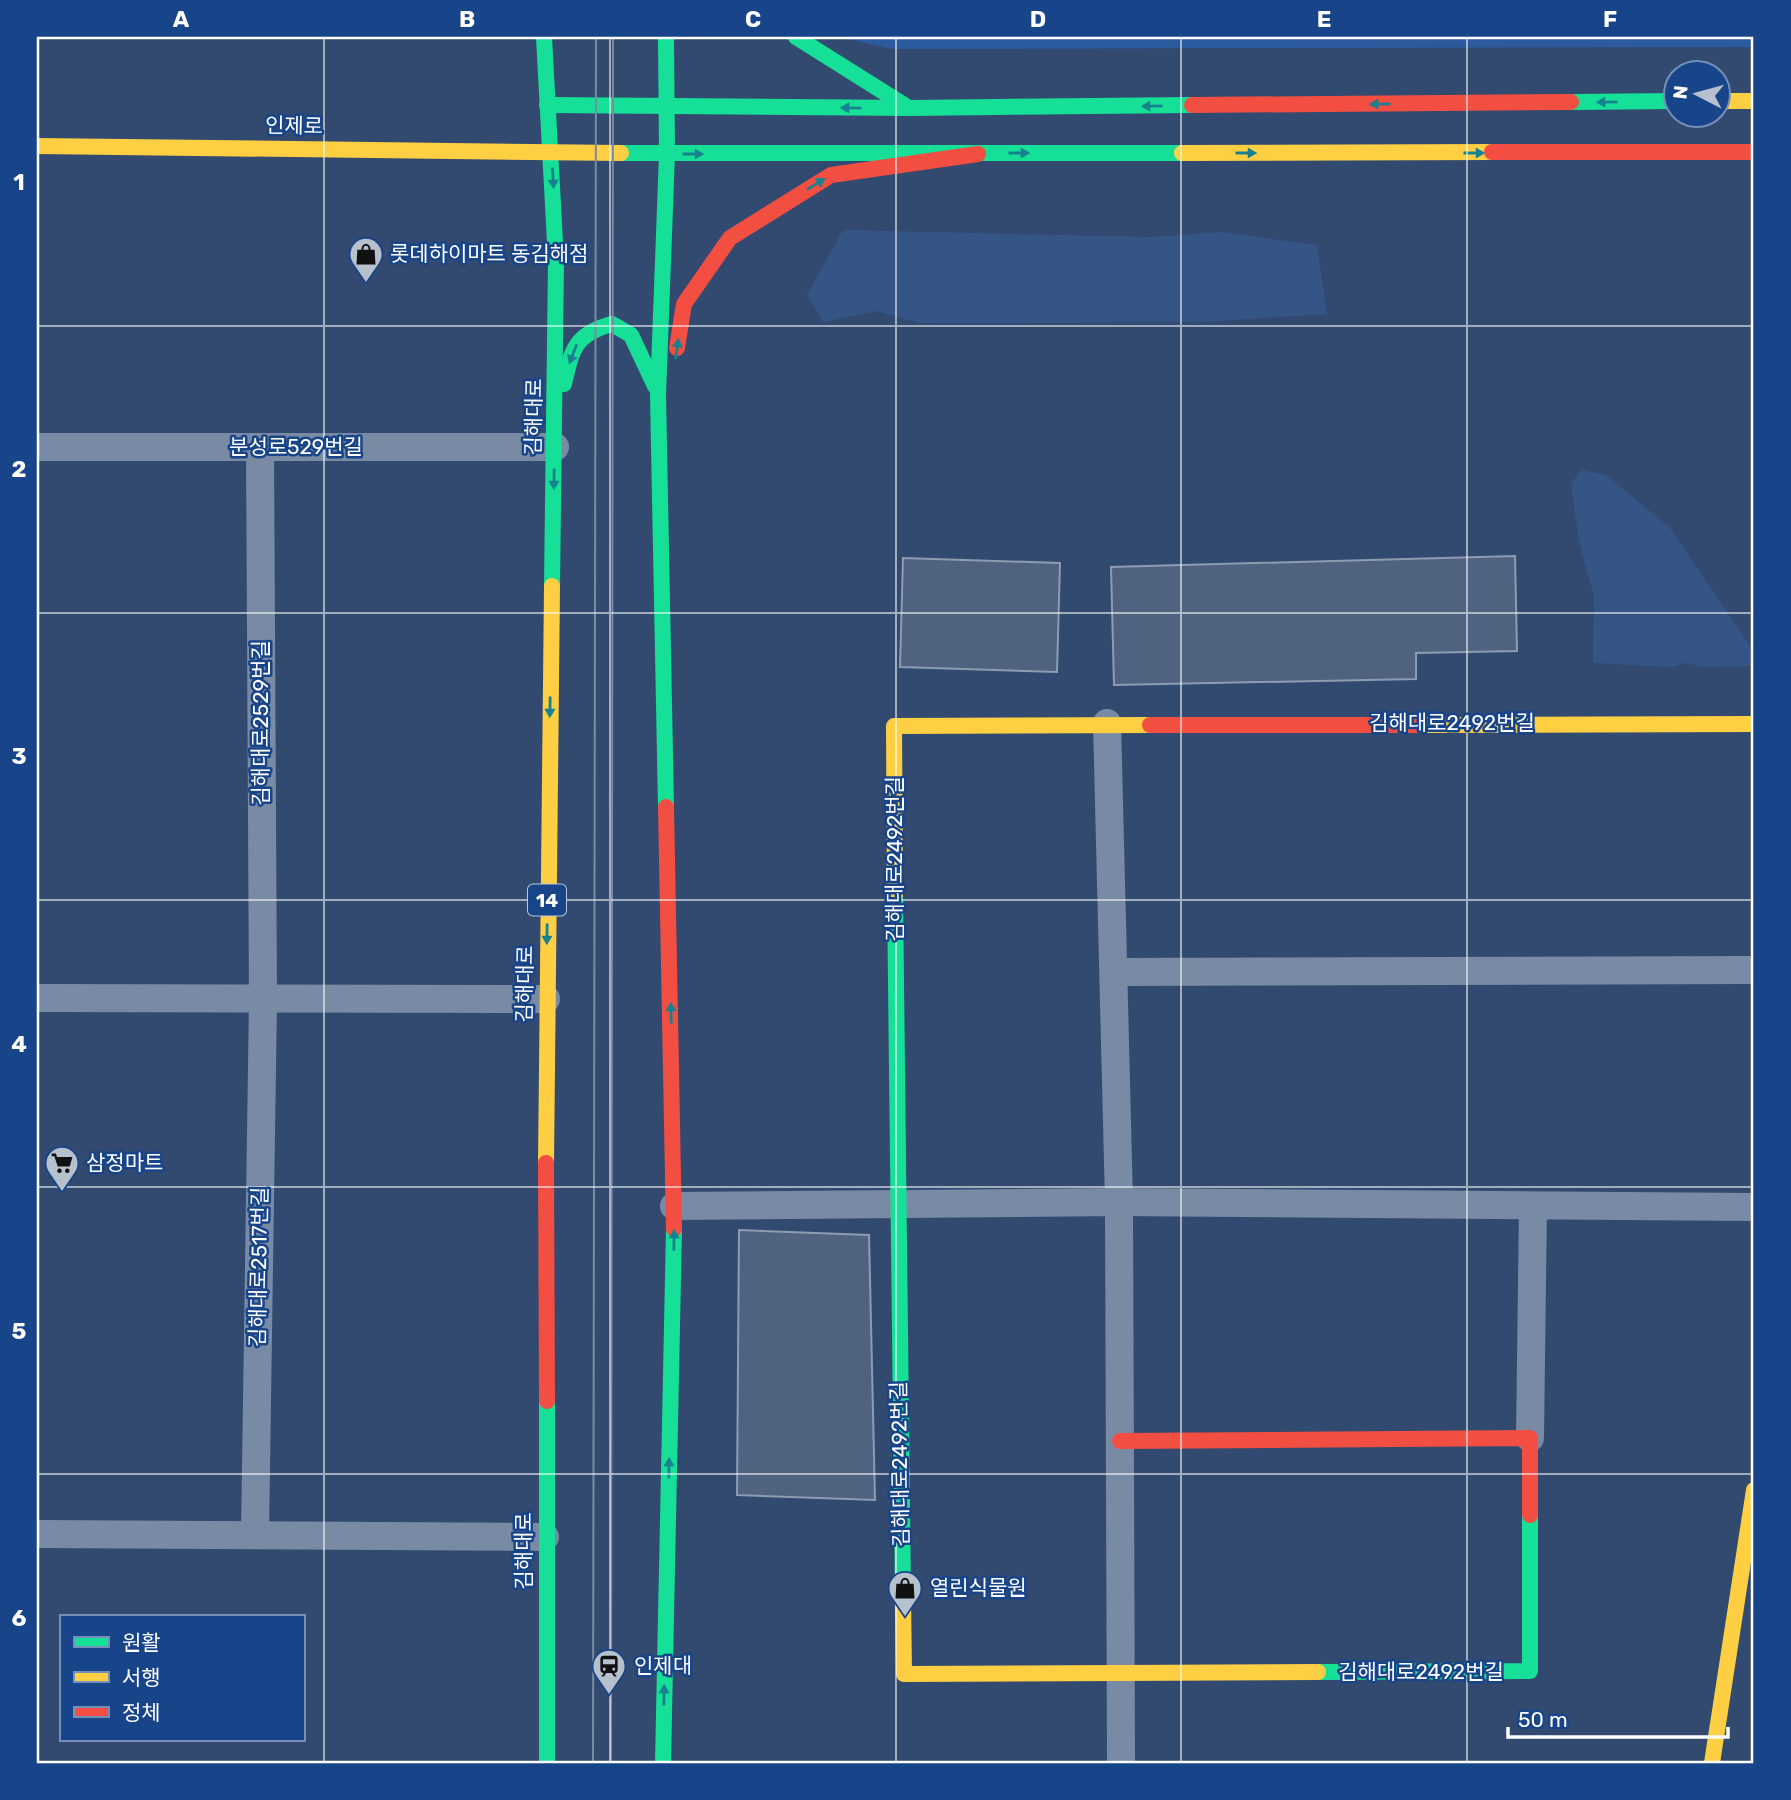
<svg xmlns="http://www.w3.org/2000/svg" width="1791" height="1800" viewBox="0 0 1791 1800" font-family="Rubik,'Noto Sans KR',sans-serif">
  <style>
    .green { fill: #2c5a9f }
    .water { fill: #365587 }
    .building { fill: #4f6280; stroke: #8d9cb2; stroke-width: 2 }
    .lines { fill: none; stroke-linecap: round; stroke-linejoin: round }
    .street { stroke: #798ba4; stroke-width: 28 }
    .fast { stroke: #16e098; stroke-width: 16 }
    .slow { stroke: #ffcf43; stroke-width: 16 }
    .jam { stroke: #f24e42; stroke-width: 16 }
    .tram { stroke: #7a8ba3; stroke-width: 2 }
    .oneway { fill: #17828f }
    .grid { fill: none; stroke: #fff; stroke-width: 2; stroke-opacity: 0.55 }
    .labels { text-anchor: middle; stroke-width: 5; stroke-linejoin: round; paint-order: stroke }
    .shield { fill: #184489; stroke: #bac7dc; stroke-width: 2 }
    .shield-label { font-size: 19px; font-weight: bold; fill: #fff }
    .street-label { font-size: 21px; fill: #fff; stroke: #184489 }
    .poi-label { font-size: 21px; fill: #fff; stroke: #184489; text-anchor: start }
    .neatline { fill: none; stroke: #fff; stroke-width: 2.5 }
    .grid-label { font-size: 23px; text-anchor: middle; font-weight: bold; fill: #fff }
  </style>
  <rect width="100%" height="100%" fill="#324a6f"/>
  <path class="green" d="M838,37h916v10l-861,2z"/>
  <g class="water">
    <path d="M843,230l307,7 71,-5 96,13 10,69 -128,8 -280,1 -42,-12 -54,11 -16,-27z"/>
    <path d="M1582,470l24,5 64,53 84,124v11l-5,3 -46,1 -17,-4 -15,4 -78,-4 1,-67 -15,-54 -8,-59z"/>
  </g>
  <g class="building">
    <path d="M1515,556l2,95 -101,2v26l-302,6 -3,-118z"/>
    <path d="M903,558l157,5 -3,109 -157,-5z"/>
    <path d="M739,1230l130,5 6,265 -138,-5z"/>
  </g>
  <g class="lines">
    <g class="street">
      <path d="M37,447h518"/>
      <path d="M1107,723l12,479 635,5"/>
      <path d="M1114,972l640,-2"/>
      <path d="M37,998l509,1"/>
      <path d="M674,1206l445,-4 2,561"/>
      <path d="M1530,1438l3,-232"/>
      <path d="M37,1534l508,3"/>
      <path d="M255,1535l8,-536 -3,-552"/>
    </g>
    <g class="fast">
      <path d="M544,37l12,224 -4,325"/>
      <path d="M666,37l1,117 -9,241 8,412"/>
      <path d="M796,37l113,71"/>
      <path d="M1571,102l105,-1"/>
      <path d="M547,105l362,3 283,-3"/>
      <path d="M621,153h561"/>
      <path d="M564,384c8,-35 11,-50 48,-60l19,11 24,51"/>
      <path d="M895,895l8,699"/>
      <path d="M547,1401v362"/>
      <path d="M1318,1672l212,-1v-156"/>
      <path d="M663,1763l11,-534"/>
    </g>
    <g class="slow">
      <path d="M1718,101h36"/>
      <path d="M37,146l584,7"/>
      <path d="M1182,153l310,-1"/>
      <path d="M1423,725l331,-1"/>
      <path d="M895,895l-1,-169 256,-1"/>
      <path d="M546,1163l6,-577"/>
      <path d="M903,1594l1,80 414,-2"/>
      <path d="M1712,1763l42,-273"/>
    </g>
    <g class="jam">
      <path d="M1192,105l379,-3"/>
      <path d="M1492,152h262"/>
      <path d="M677,348l7,-44 46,-66 101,-63 147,-21"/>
      <path d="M1150,725h273"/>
      <path d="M666,807l8,422"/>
      <path d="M546,1163l1,238"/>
      <path d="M1120,1441l410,-3v77"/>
    </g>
    <g class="tram">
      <path d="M593,1763l3,-1726"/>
      <path d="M611,1763l2,-1726"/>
    </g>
  </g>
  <defs><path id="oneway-solid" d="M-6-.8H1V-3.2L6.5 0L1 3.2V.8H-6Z" transform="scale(1.75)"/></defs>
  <g class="oneway">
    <use href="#oneway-solid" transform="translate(1607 102) rotate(179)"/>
    <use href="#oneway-solid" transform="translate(1380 104) rotate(179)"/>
    <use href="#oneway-solid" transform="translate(1152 106) rotate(179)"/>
    <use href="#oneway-solid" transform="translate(851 108) rotate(-179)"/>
    <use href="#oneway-solid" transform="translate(1019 153)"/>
    <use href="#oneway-solid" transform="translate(1246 153)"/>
    <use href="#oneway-solid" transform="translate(1474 153)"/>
    <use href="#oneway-solid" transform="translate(693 154)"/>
    <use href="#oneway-solid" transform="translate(553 178) rotate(87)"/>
    <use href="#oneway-solid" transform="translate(816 184) rotate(-32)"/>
    <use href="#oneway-solid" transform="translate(677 349) rotate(-82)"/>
    <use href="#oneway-solid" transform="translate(573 354) rotate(111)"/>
    <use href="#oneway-solid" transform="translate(554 479) rotate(91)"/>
    <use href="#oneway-solid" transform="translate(550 707) rotate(91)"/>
    <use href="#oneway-solid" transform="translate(547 934) rotate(91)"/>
    <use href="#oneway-solid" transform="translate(671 1013) rotate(-91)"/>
    <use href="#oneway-solid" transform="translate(674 1240) rotate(-89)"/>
    <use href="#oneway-solid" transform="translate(669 1468) rotate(-89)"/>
    <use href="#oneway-solid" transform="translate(664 1695) rotate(-89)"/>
  </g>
  <path class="grid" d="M324,37v1726M610,37v1726M896,37v1726M1181,37v1726M1467,37v1726M37,326h1717M37,613h1717M37,900h1717M37,1187h1717M37,1474h1717"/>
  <defs>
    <symbol id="shop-pin" viewBox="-11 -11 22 30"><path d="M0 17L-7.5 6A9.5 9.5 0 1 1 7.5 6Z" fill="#b7c0cd" stroke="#184489"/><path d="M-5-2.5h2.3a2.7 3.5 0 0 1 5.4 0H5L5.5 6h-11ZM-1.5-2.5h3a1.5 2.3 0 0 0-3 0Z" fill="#111"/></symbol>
    <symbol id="supermarket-pin" viewBox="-11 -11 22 30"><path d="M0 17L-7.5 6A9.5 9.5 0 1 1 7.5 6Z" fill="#b7c0cd" stroke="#184489"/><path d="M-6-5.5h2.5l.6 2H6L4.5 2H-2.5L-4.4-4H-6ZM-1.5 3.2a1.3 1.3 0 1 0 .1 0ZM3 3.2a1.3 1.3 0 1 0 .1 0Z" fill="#111"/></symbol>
    <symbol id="station-pin" viewBox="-11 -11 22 30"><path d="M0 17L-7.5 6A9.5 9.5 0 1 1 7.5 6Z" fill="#b7c0cd" stroke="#184489"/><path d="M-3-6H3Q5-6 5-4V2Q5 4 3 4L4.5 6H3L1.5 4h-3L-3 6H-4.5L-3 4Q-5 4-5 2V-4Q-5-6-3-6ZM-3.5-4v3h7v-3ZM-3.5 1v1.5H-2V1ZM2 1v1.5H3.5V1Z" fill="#111"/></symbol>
  </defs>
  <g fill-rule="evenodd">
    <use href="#shop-pin" x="347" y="235" width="38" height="52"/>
    <use href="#supermarket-pin" x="43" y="1144" width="38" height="52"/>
    <use href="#shop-pin" x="886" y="1569" width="38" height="52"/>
    <use href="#station-pin" x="590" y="1647" width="38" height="52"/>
  </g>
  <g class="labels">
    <rect class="shield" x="528" y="884.5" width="38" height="31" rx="5"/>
    <g class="shield-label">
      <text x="547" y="907">14</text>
    </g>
    <g class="street-label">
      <text transform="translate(294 126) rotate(1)" y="7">인제로</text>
      <text transform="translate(534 417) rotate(-89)" y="7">김해대로</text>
      <text x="296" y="454">분성로529번길</text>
      <text transform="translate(261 723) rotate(-90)" y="7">김해대로2529번길</text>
      <text x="1452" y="730">김해대로2492번길</text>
      <text transform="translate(895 859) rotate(-90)" y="7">김해대로2492번길</text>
      <text transform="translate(525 984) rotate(-89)" y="7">김해대로</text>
      <text transform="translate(259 1267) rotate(-89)" y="7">김해대로2517번길</text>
      <text transform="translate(900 1464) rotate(-91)" y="7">김해대로2492번길</text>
      <text transform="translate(524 1551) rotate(-90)" y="7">김해대로</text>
      <text x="1421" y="1679">김해대로2492번길</text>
    </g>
    <g class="poi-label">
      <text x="390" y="261">롯데하이마트 동김해점</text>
      <text x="86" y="1170">삼정마트</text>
      <text x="930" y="1595">열린식물원</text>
      <text x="634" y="1673">인제대</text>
    </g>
  </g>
  <rect width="1791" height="1800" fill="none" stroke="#184489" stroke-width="77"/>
  <rect x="60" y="1615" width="245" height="126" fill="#184489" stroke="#748fb8" stroke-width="2"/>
  <rect x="74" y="1637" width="35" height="10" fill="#16e098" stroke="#748fb8" stroke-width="2"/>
  <text x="122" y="1650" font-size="21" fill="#ffffff">원활</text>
  <rect x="74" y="1672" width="35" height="10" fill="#ffcf43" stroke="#748fb8" stroke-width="2"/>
  <text x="122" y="1685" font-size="21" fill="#ffffff">서행</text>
  <rect x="74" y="1707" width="35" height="10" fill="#f24e42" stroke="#748fb8" stroke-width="2"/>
  <text x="122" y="1720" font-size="21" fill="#ffffff">정체</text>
  <g transform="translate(1697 94) rotate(276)"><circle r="33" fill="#184489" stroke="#748fb8" stroke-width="2"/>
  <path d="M0-5L12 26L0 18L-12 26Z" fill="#b7c0cd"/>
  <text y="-10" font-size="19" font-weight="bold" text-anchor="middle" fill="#ffffff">N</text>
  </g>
  <path d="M1508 1727v10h220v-10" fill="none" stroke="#ffffff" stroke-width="3.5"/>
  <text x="1518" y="1727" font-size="21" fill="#ffffff" stroke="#184489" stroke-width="5" paint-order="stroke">50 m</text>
  <rect x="38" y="38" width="1714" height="1724" class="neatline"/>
  <g class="grid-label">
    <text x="181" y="27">A</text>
    <text x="467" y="27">B</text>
    <text x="753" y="27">C</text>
    <text x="1038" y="27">D</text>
    <text x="1324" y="27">E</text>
    <text x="1610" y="27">F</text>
    <text x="19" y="190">1</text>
    <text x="19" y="477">2</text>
    <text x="19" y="764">3</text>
    <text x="19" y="1052">4</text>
    <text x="19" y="1339">5</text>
    <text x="19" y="1626">6</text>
  </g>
</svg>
